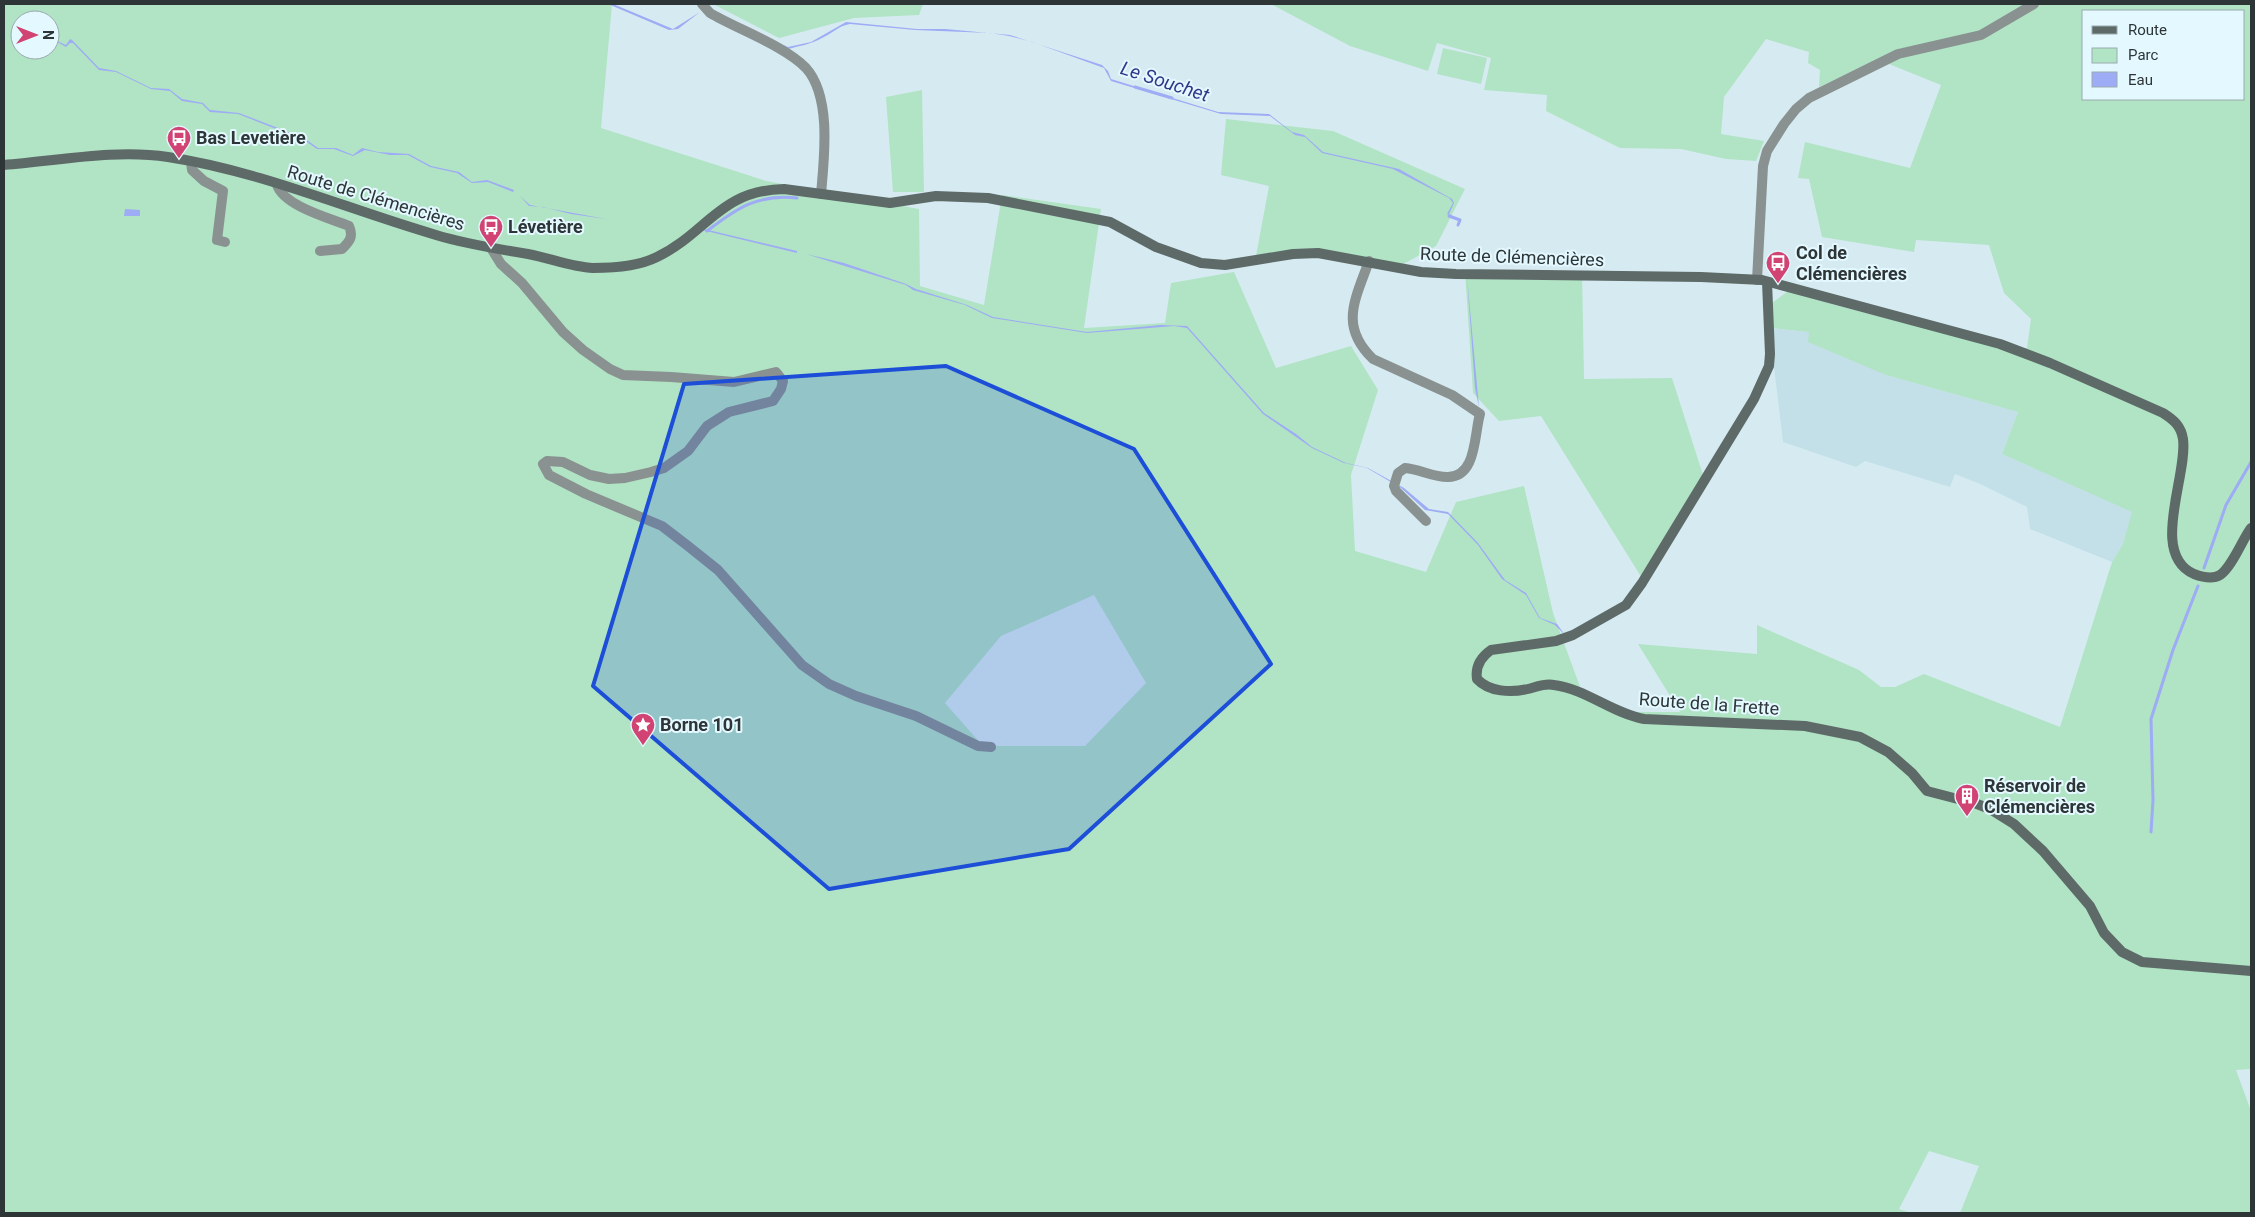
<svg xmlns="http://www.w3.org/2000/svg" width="2255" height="1217" viewBox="0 0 2255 1217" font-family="Roboto,sans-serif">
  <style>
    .built { fill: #c3e0e9 }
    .green { fill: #b1e3c5; fill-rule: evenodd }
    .water { fill: #9eabf5 }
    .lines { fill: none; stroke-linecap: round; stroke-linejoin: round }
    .stream { stroke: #9eabf5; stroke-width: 3 }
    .street { stroke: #899291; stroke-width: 10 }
    .secondary { stroke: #5d6a68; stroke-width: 10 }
    .marked { fill: #1d4ed8; fill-opacity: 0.2; stroke: #1d4ed8; stroke-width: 4; stroke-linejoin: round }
    .labels { text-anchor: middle; stroke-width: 4; stroke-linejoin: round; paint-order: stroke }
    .poi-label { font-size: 18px; font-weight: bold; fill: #2d3537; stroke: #e3f9ff; text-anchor: start }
    .street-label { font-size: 18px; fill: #2d3537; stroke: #e3f9ff }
    .water-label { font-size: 19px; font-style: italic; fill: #32378a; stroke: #e3f9ff }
  </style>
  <rect width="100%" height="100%" fill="#d6ebf1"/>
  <path class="built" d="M1772,328l37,4 77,43 132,37 -16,42 131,58 -10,32 -11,18 -82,-33 -3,-22 -47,-23 -25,-10 -5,13 -85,-26 -9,6 -73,-25 -10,-83z"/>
  <g class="green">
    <path d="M4,4h608l-11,124 165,53 153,28 1,77 64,19 18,-110 99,14 -17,119 81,-5 6,-40 63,-11 42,96 75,-22 27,44 -27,85 4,76 71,21 30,-70 68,-16 29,127 30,82 51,17h46l-42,-68 119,10v-29l102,45 22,17h14l29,-13 136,53 52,-165 11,-18 9,-32 -130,-58 16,-42 -132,-37 -78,-33 1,-10 -37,-4 -4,-22 20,-15 47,14 179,46 13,-3 4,-29 -27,-26 -15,-48 -73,-5 -2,12 -92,-15 -13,-58 -11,-1 7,-36 105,26 31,-83 -62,-25 -60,27 1,-17 -12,-7 1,-11 -43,-13 -42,58 -3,37 43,7 -8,20 -30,-2 -45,-10 -61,-1 -74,-37 1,-16 -63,-5 7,-32 -54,-15 -9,28 -78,-25 -79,-42h980v1065l-15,1 15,41v102h-291l19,-47 -50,-15 -30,58 12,4h-1907zM2084,11h160v88h-160zM20,20h30v30h-30zM1094,595l52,88 -61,63h-102l-38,-43 56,-67z"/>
    <path d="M713,4h210l-4,11 -65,3 -75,20z"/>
    <path d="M1443,48l44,10 -6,26 -44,-10z"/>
    <path d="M922,90l2,102h-31l-7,-95z"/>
    <path d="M1226,119l107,12 132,58 -29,57 -36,20 -29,-7 -115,-3 13,-70 -48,-11z"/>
    <path d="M1465,271l117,1 2,107 88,-1 31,97 -58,108 -104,-167 -42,5 -26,-28z"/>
  </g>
  <g class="water">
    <path d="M608,4h5l60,25 27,-17 -22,17 -9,1z"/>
    <path d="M846,22l71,7h28l65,6 92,30 6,6 3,8 107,33 51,2 23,18 12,3 19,17 76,17 53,30 2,4 -5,11 4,2 -6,-2 6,-11 -4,-5 -56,-29 -71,-16 -17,-16 -10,-2 -25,-19 -49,-2 -110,-33 -7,-13 -72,-26 -23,-6 -19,-3 -75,-3 -65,-6c-12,2 -17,9 -28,14 -10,6 -23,8 -34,11l-11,-7 11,5 23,-5z"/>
    <path d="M50,38l16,7 4,-6 2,1 27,28 17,3 35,17 18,1 13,10 21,4 7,7 29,3 65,25 14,10h18l17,7 9,-7 16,4 31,2 22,12 28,6 13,10 15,-2 27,10 -1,2 -25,-10 -16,1 -15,-10 -27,-6 -22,-12h-18l-25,-5 -12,6 -19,-7h-17l-13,-9 -66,-26 -28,-2 -8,-8 -20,-3 -12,-10 -19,-2 -35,-17 -17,-2 -26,-27h-3l-4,4z"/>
    <path d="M520,196l10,9 76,14 -35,-5 -28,-7 -14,-1z"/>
    <path d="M125,209l15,1v6h-16z"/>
    <path d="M704,229l93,22v2l-95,-23z"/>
    <path d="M806,254l38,9 62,21 10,5 51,16 26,12 94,15 74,-7 26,1 77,87 32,21 16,13 34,16 22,5 36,20 25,21 19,3 30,31 27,37 21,13 14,25 17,6 8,11 -10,-10 -16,-7 -13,-23 -24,-16 -24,-34 -30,-31 -23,-4 -24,-22 -34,-20 -23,-5 -32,-15 -49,-34 -76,-86 -13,-2 -87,7 -95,-15 -27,-13 -52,-15 -7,-5z"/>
    <path d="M1467,277l12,130 -4,-19z"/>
  </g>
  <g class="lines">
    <g class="stream">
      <path d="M1135,87l37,11"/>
      <path d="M1449,216l11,4 -2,5"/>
      <path d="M707,231c30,-23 50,-37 90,-33"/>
      <path d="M2204,568l22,-63 25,-43"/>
      <path d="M2151,832l2,-32 -2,-81 22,-69 25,-64"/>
    </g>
    <g class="street">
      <path d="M702,4l8,9c27,16 75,33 96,55 26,29 18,91 15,126"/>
      <path d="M191,162l1,8 12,11 19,10 -6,49 8,2"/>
      <path d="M277,185c7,21 52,33 72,41 5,11 0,16 -7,23l-22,2"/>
      <path d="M491,248l10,16 21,19 41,49 20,18 27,19 13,6 48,2 63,5 42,-10 7,9 -2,8 -8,12 -44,11 -22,14 -19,25 -24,17 -13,4 -26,6 -16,1 -19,-4 -27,-13 -16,-1 -4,3 6,11 37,19 76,32 26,20 30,24 84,95 27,19 27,12 60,20 62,30 13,1"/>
      <path d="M1369,261c-14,39 -30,65 4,98l79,36 28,19c-6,20 -3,64 -33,63 -14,0 -28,-8 -42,-9l-7,5 -4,13 2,5 30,30"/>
      <path d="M1757,280l6,-114 4,-15 17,-27 12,-15 13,-11 89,-44 83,-19 53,-31"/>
    </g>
    <g class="secondary">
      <path d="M4,165c54,-4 110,-16 164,-8 92,14 179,52 268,78 30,9 61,14 92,19 22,4 43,13 65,14 19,0 46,-2 64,-11 50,-24 63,-67 127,-68l106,14 46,-7 52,2 122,24 46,25 45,16 24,2 68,-11 25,-1 103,19 35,2 245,3 61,3 238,64 50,19 113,50c11,7 18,13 20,26 5,37 -34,115 11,135 8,3 18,6 26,1 12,-8 22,-35 31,-47"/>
      <path d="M1767,282l3,72 -1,12 -15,33 -112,184 -16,22 -53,30 -17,6 -65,9c-10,7 -16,16 -14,29 12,13 34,14 51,10 9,-2 16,-6 26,-4 32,4 58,28 90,34l161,7 55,11 28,15 24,21 15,18 50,13 13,5 24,15 29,27 47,55 14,27 18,19 20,10 109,9"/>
    </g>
  </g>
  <path class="marked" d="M946,366l188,83 137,215 -202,185 -240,40 -236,-203 91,-302z"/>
  <defs>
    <symbol id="bus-pin" viewBox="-11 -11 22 30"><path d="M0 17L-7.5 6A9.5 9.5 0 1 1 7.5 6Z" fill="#d04373" stroke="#e3f9ff"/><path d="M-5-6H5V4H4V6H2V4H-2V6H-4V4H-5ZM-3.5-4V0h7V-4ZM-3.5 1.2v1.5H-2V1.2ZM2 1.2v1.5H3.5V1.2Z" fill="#fff"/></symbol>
    <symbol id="sight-pin" viewBox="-11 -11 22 30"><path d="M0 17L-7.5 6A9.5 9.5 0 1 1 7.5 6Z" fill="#d04373" stroke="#e3f9ff"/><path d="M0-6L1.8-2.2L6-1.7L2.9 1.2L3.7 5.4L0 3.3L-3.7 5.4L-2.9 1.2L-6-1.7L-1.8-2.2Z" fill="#fff"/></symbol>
    <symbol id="building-pin" viewBox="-11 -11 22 30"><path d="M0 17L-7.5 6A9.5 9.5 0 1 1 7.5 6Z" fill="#d04373" stroke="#e3f9ff"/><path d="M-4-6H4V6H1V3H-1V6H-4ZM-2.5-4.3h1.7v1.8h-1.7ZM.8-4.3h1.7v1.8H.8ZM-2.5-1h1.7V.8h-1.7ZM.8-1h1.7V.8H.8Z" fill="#fff"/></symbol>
  </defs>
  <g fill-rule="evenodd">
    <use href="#bus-pin" x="165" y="124" width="28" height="38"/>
    <use href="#bus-pin" x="477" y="213" width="28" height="38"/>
    <use href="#bus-pin" x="1764" y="249" width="28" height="38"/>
    <use href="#sight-pin" x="629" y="711" width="28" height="38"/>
    <use href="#building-pin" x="1953" y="782" width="28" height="38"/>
  </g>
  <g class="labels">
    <g class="poi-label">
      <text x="196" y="144">Bas Levetière</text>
      <text x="508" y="233">Lévetière</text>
      <text x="1796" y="259">Col de<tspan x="1796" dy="21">Clémencières</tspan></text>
      <text x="660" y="731">Borne 101</text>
      <text x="1984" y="792">Réservoir de<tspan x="1984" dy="21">Clémencières</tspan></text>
    </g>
    <g class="street-label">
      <text transform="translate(376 198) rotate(17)" y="6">Route de Clémencières</text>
      <text transform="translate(1512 257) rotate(2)" y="6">Route de Clémencières</text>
      <text transform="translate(1709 704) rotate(4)" y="6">Route de la Frette</text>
    </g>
    <g class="water-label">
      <text transform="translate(1165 81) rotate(18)" y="7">Le Souchet</text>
    </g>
  </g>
  <rect width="2255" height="1217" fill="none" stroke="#2d3537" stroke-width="10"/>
  <rect x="2082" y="10" width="162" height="90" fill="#e3f9ff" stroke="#9aabaf"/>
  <rect x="2092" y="26" width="25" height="8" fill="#5d6a68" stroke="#9aabaf"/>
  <text x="2128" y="35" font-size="15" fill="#2d3537">Route</text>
  <rect x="2092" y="48" width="25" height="15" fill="#b1e3c5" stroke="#9aabaf"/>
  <text x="2128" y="60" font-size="15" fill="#2d3537">Parc</text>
  <rect x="2092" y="72" width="25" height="15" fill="#9eabf5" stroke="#9aabaf"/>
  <text x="2128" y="85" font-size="15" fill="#2d3537">Eau</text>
  <g transform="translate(35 35) rotate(90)"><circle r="24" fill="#e3f9ff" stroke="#9aabaf"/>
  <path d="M0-4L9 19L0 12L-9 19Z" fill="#d04373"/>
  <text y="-8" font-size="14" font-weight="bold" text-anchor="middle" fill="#2d3537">N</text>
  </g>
</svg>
